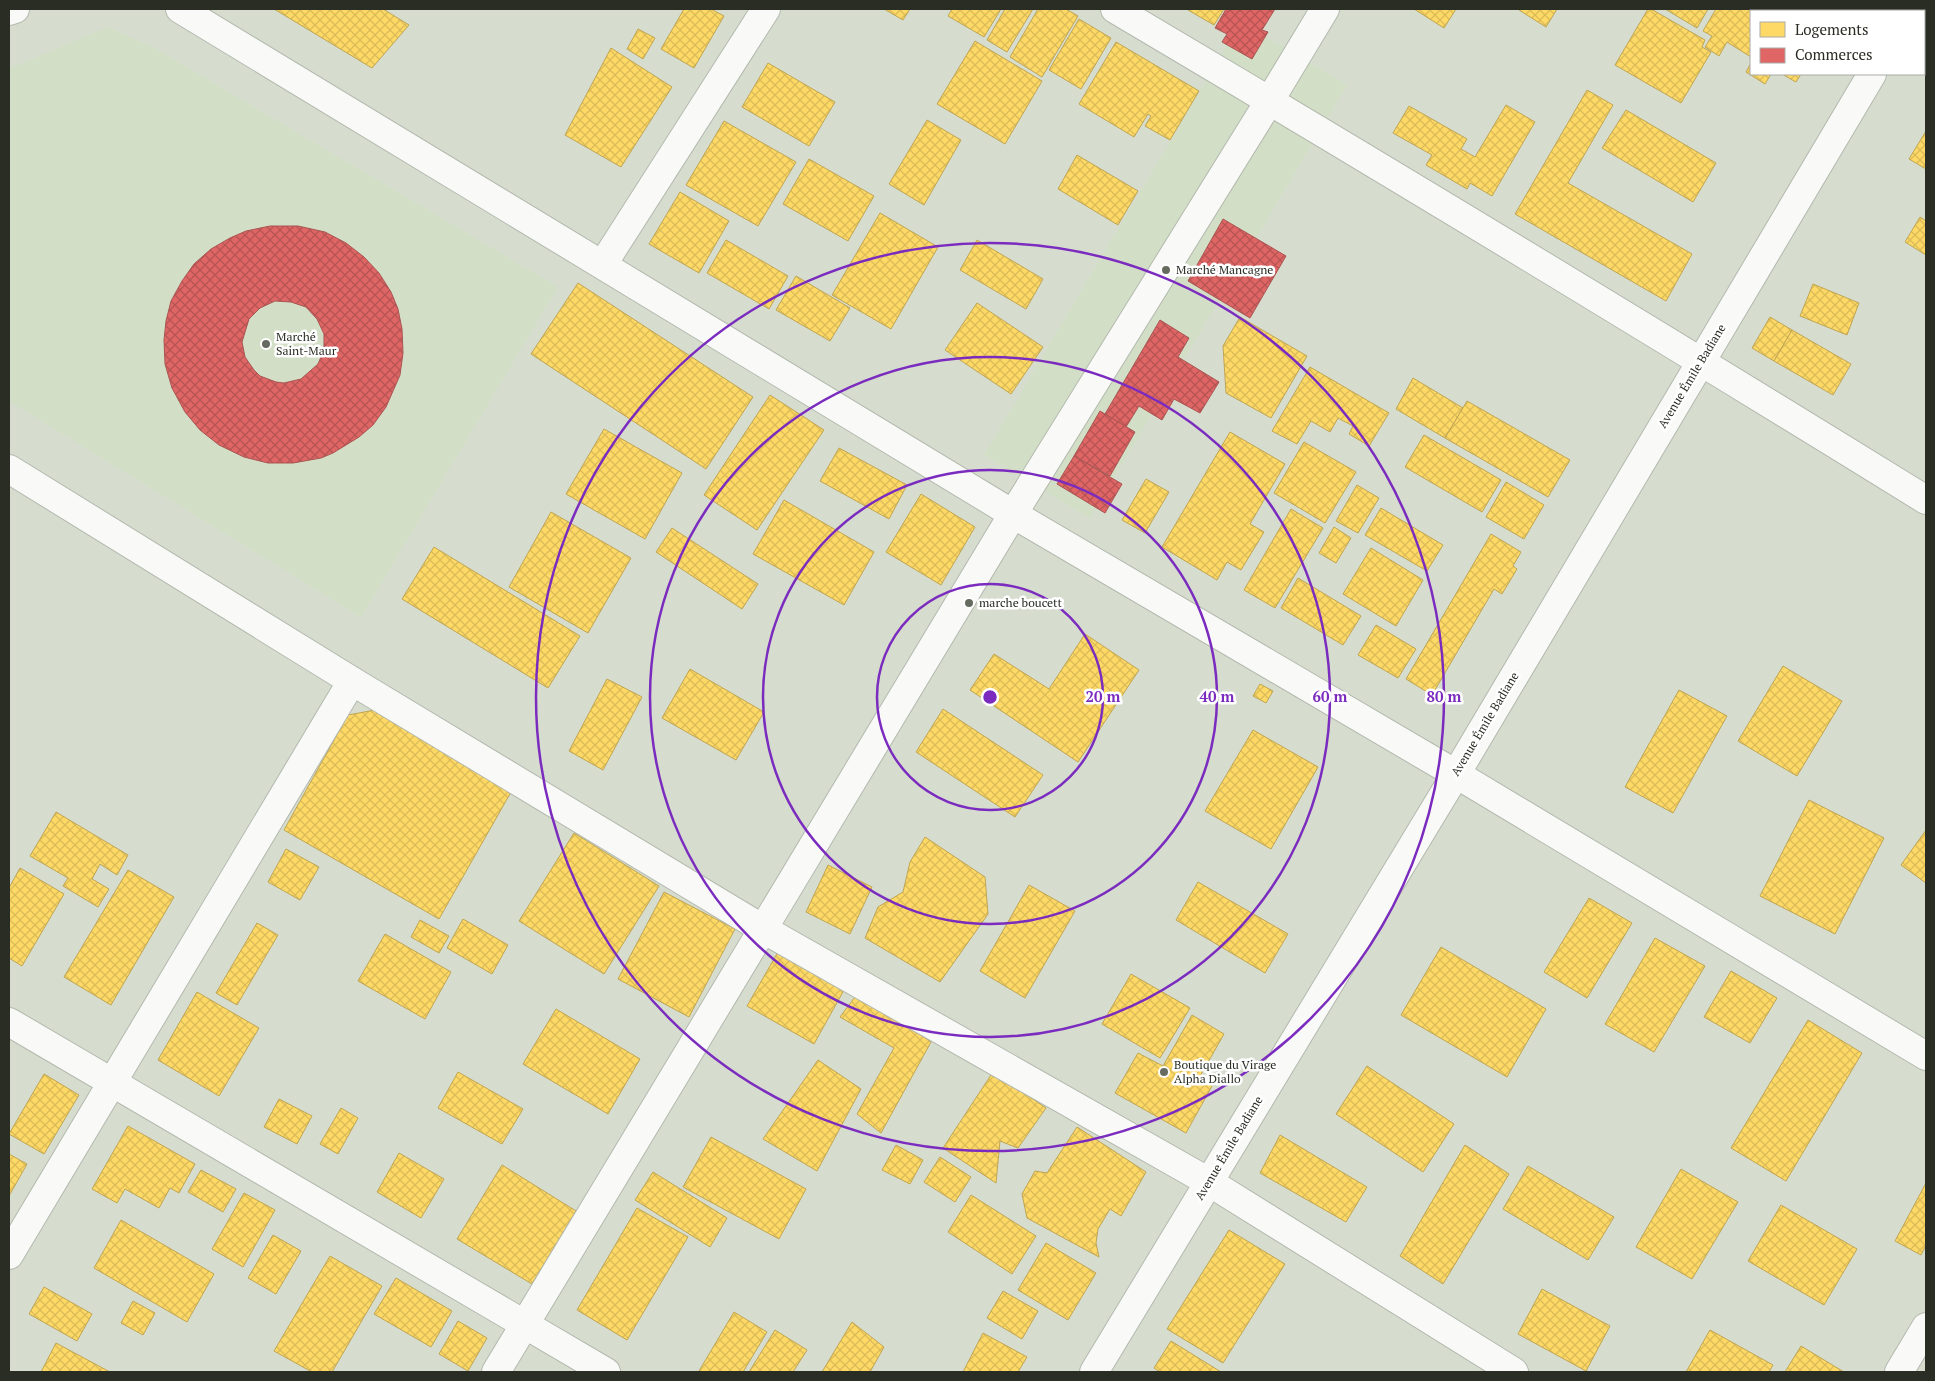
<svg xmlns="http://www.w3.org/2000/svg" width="1935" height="1381" viewBox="0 0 1935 1381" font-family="'PT Serif',serif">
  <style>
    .built { fill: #d2dec5 }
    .homes { fill: url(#homes-cross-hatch); stroke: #bfa552 }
    .shops { fill: url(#shops-cross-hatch); stroke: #a95552; fill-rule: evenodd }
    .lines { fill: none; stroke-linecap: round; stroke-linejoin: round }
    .minor-casing { stroke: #b3b9ae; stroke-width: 30 }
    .secondary-casing { stroke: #b3b9ae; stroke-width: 30 }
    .minor { stroke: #f9faf8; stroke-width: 28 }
    .secondary { stroke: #f9faf8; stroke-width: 28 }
    .ring { fill: none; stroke: #7b2cbf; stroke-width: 2.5 }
    .poi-dot { fill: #666b5f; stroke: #fff; stroke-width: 2 }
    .labels { text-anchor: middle; stroke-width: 5; stroke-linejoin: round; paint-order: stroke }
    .poi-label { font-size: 12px; fill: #292d23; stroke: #fff; text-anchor: start }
    .street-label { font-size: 12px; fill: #292d23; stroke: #fff }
    .centre { fill: #7b2cbf; stroke: #fff; stroke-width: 2.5 }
    .ring-label { font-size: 15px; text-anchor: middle; font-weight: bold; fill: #7b2cbf; stroke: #fff; stroke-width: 5; stroke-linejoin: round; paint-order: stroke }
  </style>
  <defs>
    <pattern id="homes-cross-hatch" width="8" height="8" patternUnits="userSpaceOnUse" patternTransform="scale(1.25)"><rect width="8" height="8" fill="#ffd966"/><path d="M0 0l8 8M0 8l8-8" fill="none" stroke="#dbbb58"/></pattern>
    <pattern id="shops-cross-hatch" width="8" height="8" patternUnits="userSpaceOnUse" patternTransform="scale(1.25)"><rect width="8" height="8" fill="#e06666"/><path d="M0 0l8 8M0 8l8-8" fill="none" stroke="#b65454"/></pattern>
  </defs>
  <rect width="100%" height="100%" fill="#d6ddcf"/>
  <g class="built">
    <path d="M1241,22l106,63 -257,433 -106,-63z"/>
    <path d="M108,27l48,22 402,238 -197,330 -352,-216v-332z"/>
  </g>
  <g class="homes">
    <path d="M274,9h109l26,16 -37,43z"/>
    <path d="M684,9h27l13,7 -30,52 -33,-19z"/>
    <path d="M884,9h26l-7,11z"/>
    <path d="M952,9h49l-17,28 -36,-21z"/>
    <path d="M1005,9h28l-26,43 -20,-12z"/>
    <path d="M1038,9h28l12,7 -36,61 -32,-20z"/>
    <path d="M1189,9h35l-10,16 -26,-15z"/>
    <path d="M1414,9h42l-12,19z"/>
    <path d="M1519,9h38l-11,18 -27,-17z"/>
    <path d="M1648,9h3l54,31 -3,7 9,5 -30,51 -66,-38z"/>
    <path d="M1665,9h43l-11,19z"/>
    <path d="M1716,9h82l4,2h-51v46l-24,-15 -8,14 -14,-9 7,-11 -9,-5z"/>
    <path d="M1809,9h34l-1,2h-29z"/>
    <path d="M1079,19l32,19 -30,51 -32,-19z"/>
    <path d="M638,29l17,9 -12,21 -16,-10z"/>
    <path d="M975,41l67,40 -37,63 -68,-40z"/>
    <path d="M1116,42l83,49 -29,49 -25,-14 6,-10 -3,-2 -14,23 -55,-33z"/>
    <path d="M611,48l61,39 -51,80 -56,-32z"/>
    <path d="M768,63l67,39 -26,44 -67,-39z"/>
    <path d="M1751,63v11h20l-6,10 -19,-12z"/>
    <path d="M1782,74h19l-5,8z"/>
    <path d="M1587,90l26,15 -45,78 124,71 -26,47 -151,-87z"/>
    <path d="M1506,105l29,17 -43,74 -22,-13 -3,6 -41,-24 6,-10 -39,-22 16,-27 58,33 -6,10 14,8z"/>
    <path d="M1626,110l90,53 -23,39 -91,-54z"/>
    <path d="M927,120l34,20 -37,65 -35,-21z"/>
    <path d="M724,121l72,41 -38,64 -72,-41z"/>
    <path d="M1926,131v38l-17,-10z"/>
    <path d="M1077,155l61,36 -20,34 -60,-36z"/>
    <path d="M809,159l65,37 -26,45 -65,-37z"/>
    <path d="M680,192l49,29 -30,52 -50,-29z"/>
    <path d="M880,213l58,34 -47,82 -59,-34z"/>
    <path d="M1920,217l6,4v34l-21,-13z"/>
    <path d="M726,240l62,36 -19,33 -62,-36z"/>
    <path d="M977,240l66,39 -17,30 -66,-39z"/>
    <path d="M796,276l54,32 -20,33 -54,-31z"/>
    <path d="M578,283l175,114 -47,72 -175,-115z"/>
    <path d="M1813,284l46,19 -12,32 -47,-19z"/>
    <path d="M977,303l66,44 -32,47 -66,-44z"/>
    <path d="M1240,317l67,39 -36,62 -45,-25 -3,-47z"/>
    <path d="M1770,317l22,13 -18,31 -22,-13z"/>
    <path d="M1792,330l59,34 -18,31 -59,-34z"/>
    <path d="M1310,367l79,46 -20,33 -20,-12 4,-8 -15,-8 -8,14 -19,-11 -14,23 -25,-13z"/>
    <path d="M1413,378l50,30 -18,30 -49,-29z"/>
    <path d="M770,395l54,35 -67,100 -53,-35z"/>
    <path d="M1467,401l103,59 -22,37 -103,-59z"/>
    <path d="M604,429l78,44 -37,66 -79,-45z"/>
    <path d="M1230,432l55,32 -35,60 14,8 -23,38 -14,-8 -10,18 -55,-33z"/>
    <path d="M1424,435l77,45 -19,32 -77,-45z"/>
    <path d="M1304,442l52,30 -31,51 -51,-30z"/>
    <path d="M839,448l68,37 -18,34 -69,-38z"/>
    <path d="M1146,479l23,13 -24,41 -23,-13z"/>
    <path d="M1506,482l38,23 -20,34 -38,-22z"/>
    <path d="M1357,485l22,13 -21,35 -22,-12z"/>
    <path d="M921,494l54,33 -34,58 -55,-33z"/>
    <path d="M784,500l90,52 -30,53 -91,-51z"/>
    <path d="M1381,508l62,37 -16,26 -62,-36z"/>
    <path d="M1291,509l32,19 -48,80 -31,-18z"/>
    <path d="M551,512l80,46 -43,75 -79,-46z"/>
    <path d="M1334,527l17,11 -15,25 -17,-10z"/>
    <path d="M672,528l86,56 -16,25 -86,-57z"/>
    <path d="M1491,534l30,18 -8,14 4,3 -15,25 -8,-5 -62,106 -26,-16z"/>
    <path d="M434,547l146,89 -32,52 -146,-89z"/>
    <path d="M1371,548l52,32 -27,46 -53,-32z"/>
    <path d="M1298,578l63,38 -18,29 -62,-37z"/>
    <path d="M1376,625l40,24 -18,29 -40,-23z"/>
    <path d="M1085,634l54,36 -61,92 -108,-72 24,-36 55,35z"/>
    <path d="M1783,666l59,35 -45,75 -59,-35z"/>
    <path d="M690,669l74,43 -28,48 -74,-42z"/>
    <path d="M607,679l35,18 -39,73 -34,-19z"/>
    <path d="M1260,684l13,7 -7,12 -13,-7z"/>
    <path d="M1679,690l48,26 -54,97 -48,-26z"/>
    <path d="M943,709l100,66 -28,42 -99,-65z"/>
    <path d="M375,710l136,82 -72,127 -155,-89 64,-115z"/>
    <path d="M1253,730l65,37 -47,82 -66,-38z"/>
    <path d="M1809,800l75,38 -49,96 -75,-38z"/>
    <path d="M56,812l72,43 -11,20 -17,-11 -8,15 17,10 -11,18 -35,-21 5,-8 -38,-22z"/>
    <path d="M1926,830v53l-25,-18z"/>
    <path d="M574,833l85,53 -55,88 -85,-53z"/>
    <path d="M925,837l60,40 3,37 -48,68 -75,-44 13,-31 25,-15 7,-30z"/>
    <path d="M286,849l33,18 -19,33 -32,-18z"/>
    <path d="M828,865l44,22 -22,47 -44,-22z"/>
    <path d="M20,868l44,26 -42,72 -13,-8v-70z"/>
    <path d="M128,870l46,27 -63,108 -47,-28z"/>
    <path d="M1198,882l90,52 -23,39 -89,-53z"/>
    <path d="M1029,885l46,26 -50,87 -45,-27z"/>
    <path d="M664,892l71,37 -46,88 -71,-38z"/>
    <path d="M1589,898l43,25 -45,75 -43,-26z"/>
    <path d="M463,919l45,26 -16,29 -45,-26z"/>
    <path d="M420,920l29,16 -10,17 -28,-16z"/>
    <path d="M257,923l21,12 -41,70 -21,-12z"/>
    <path d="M385,934l66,38 -26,47 -67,-38z"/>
    <path d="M1655,938l50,28 -51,86 -49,-28z"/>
    <path d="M1441,947l105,62 -39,68 -106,-62z"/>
    <path d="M778,952l66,38 -30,54 -67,-38z"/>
    <path d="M1731,971l46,27 -27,45 -46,-26z"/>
    <path d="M1131,974l59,34 -30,50 -58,-34z"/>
    <path d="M197,992l62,36 -40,68 -61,-36z"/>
    <path d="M858,993l73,49 -50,91 -24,-19 37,-66 -54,-31z"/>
    <path d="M556,1009l84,50 -32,55 -85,-50z"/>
    <path d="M1192,1015l32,19 -25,44 13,8 -26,47 -71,-40 23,-40 25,13z"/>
    <path d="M1808,1020l54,33 -76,128 -55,-33z"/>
    <path d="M818,1060l43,29 -44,82 -54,-32z"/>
    <path d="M1367,1066l87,58 -31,48 -87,-58z"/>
    <path d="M458,1072l65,37 -21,35 -64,-36z"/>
    <path d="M993,1072l53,36 -28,40 -18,-7 -4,42 -53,-35z"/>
    <path d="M44,1074l35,21 -35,59 -35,-20z"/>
    <path d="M279,1099l33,17 -15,28 -33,-17z"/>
    <path d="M341,1108l17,10 -20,36 -18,-10z"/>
    <path d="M128,1126l67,38 -16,29 -9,-5 -11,20 -34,-19 -8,14 -25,-14z"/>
    <path d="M1077,1127l69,45 -25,44 -11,-7 -12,20 -2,14 3,14 -72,-39 -5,-24 13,-23 12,2z"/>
    <path d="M1280,1135l87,52 -21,35 -86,-49z"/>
    <path d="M711,1137l95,52 -27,50 -96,-52z"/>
    <path d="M896,1145l27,15 -13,24 -28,-14z"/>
    <path d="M1465,1145l44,29 -66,110 -43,-28z"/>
    <path d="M399,1153l45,26 -23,39 -44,-26z"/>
    <path d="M9,1154l18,10 -18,32z"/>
    <path d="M940,1157l31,20 -16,25 -31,-20z"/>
    <path d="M502,1165l74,46 -44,73 -75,-45z"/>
    <path d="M1528,1166l86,51 -26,43 -85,-51z"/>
    <path d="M1681,1169l57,33 -46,77 -56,-32z"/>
    <path d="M201,1170l35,19 -13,23 -35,-20z"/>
    <path d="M653,1172l74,46 -17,29 -75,-47z"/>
    <path d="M1926,1183v62l-5,10 -26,-14z"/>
    <path d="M244,1193l31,17 -32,57 -31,-18z"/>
    <path d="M971,1195l65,41 -24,38 -64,-42z"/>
    <path d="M1781,1205l76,44 -33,56 -76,-44z"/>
    <path d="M637,1208l51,29 -61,103 -50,-30z"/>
    <path d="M121,1220l93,54 -27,48 -93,-54z"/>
    <path d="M1229,1230l56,34 -62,99 -56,-34z"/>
    <path d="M273,1235l28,16 -25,43 -28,-16z"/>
    <path d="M1046,1243l50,30 -28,47 -50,-30z"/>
    <path d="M330,1256l52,30 -50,86h-20l-38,-21z"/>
    <path d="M396,1278l56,33 -21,36 -57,-33z"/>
    <path d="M44,1287l48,27 -15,27 -48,-27z"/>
    <path d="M1542,1289l68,37 -24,45 -68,-37z"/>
    <path d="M1003,1291l35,20 -16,28 -35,-21z"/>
    <path d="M133,1301l22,12 -12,22 -22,-12z"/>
    <path d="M734,1312l33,20 -24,40h-41l-3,-1z"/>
    <path d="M458,1321l29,17 -19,33 -29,-17z"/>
    <path d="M852,1322l32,25 -14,25h-48z"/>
    <path d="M775,1330l32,20 -14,22h-44z"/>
    <path d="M1710,1330l63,35 -4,7h-83z"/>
    <path d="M983,1333l44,24 -9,15h-55z"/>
    <path d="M1171,1341l50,31h-61l-6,-4z"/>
    <path d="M56,1343l54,29h-69z"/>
    <path d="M1801,1346l43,26h-59z"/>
  </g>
  <g class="shops">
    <path d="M1226,9h49l-13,21 6,2 -16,27 -30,-17 5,-8 -12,-6z"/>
    <path d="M1223,219l63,37 -36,62 -62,-37z"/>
    <path d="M270,226h28l27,6 21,11 18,14 15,16 12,19 7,17 4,20 1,24 -3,22 -14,32 -13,18 -14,12 -26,16 -12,5 -28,5h-25l-24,-6 -25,-12 -19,-15 -15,-18 -13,-24 -7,-24 -1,-24 2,-19 5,-20 11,-20 12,-17 17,-15 19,-11 16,-7zM275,301l16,1 15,5 11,12 7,15v16l-6,14 -17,15 -17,4 -8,-1 -16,-6 -6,-6 -9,-13 -3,-15 7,-23 11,-11z"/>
    <path d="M1160,320l29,18 -11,19 41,25 -19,31 -26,-14 -12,21 -23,-14 -13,21 -21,-13z"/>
    <path d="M1100,411l35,21 -25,44 -36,-20z"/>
    <path d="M1074,456l48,28 -17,29 -48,-29z"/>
  </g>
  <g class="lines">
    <defs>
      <g id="minor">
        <path d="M180,9l833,505 443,260 470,282"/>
        <path d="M1115,9c272,161 542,325 811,491"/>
        <path d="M1909,11l1,-2"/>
        <path d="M603,264l163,-255"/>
        <path d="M9,469l343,212 411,248 446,253 305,190"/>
        <path d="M9,1022l597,350"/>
        <path d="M9,1255l343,-574"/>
        <path d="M496,1372l517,-858 257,-414 55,-91"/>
        <path d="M1094,1372l362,-598 416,-700"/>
        <path d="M1899,1372l27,-45"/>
      </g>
      <path id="secondary" d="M9,11l6,-2"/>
    </defs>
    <use href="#minor" class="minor-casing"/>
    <use href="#secondary" class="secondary-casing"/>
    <use href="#minor" class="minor"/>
    <use href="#secondary" class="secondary"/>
  </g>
  <g class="ring">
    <circle cx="990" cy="697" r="113"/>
    <circle cx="990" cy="697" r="227"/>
    <circle cx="990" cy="697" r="340"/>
    <circle cx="990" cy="697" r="454"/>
  </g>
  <g class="poi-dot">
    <circle cx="1166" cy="270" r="5"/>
    <circle cx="266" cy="344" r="5"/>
    <circle cx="969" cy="603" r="5"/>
    <circle cx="1164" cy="1072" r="5"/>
  </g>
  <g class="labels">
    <g class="poi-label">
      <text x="1176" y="274">Marché Mancagne</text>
      <text x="276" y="341">Marché<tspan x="276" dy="14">Saint-Maur</tspan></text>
      <text x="979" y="607">marche boucett</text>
      <text x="1174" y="1069">Boutique du Virage<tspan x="1174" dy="14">Alpha Diallo</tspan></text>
    </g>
    <g class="street-label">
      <text transform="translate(1692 376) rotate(-59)" y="4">Avenue Émile Badiane</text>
      <text transform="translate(1485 724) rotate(-59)" y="4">Avenue Émile Badiane</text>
      <text transform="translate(1229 1148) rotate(-59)" y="4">Avenue Émile Badiane</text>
    </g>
  </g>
  <circle cx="990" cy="697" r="8" class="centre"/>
  <g class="ring-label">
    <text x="1103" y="702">20 m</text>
    <text x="1217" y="702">40 m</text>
    <text x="1330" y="702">60 m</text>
    <text x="1444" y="702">80 m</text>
  </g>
  <rect width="1935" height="1381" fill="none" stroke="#292d23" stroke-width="20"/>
  <rect x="1750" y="10" width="175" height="65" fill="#ffffff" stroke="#a9aba7"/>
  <rect x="1760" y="22" width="25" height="15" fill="#ffd966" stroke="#a9aba7"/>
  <text x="1795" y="35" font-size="15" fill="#292d23">Logements</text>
  <rect x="1760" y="48" width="25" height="15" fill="#e06666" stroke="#a9aba7"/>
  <text x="1795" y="60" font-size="15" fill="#292d23">Commerces</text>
</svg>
